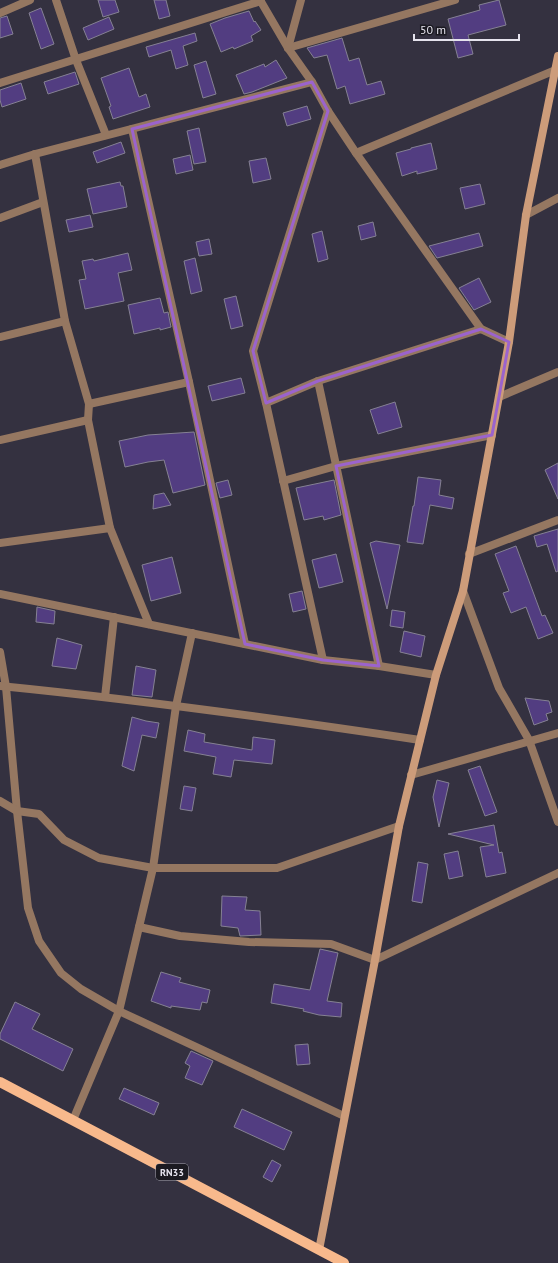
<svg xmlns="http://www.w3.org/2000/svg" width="558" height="1263" viewBox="0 0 558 1263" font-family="'PT Sans',sans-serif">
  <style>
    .building { fill: #523d81; stroke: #858193 }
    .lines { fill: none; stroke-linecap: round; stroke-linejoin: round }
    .street { stroke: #957761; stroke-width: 8 }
    .secondary { stroke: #cd9c7a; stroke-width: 8 }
    .primary { stroke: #f8b98c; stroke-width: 10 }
    .marked { fill: none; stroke: #9b63cd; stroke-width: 3; stroke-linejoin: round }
    .labels { text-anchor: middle; stroke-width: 3.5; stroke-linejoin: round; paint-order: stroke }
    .shield { fill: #1b1a21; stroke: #a8a7b0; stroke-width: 1 }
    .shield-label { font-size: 10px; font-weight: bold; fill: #e5e3ed }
  </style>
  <rect width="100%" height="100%" fill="#343140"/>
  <g class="building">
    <path d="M98,0h17l4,12 -16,5z"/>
    <path d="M154,0h12l4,16 -11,3z"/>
    <path d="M499,0l7,25 -38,10 5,19 -15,4 -10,-39 32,-9 -1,-5z"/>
    <path d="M41,8l13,36 -13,5 -12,-36z"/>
    <path d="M249,11l5,11 1,-1 6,9 -10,6 2,5 -19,8 -1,-2 -12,5 -11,-28 15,-6z"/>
    <path d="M7,16l6,18 -13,4v-20z"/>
    <path d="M109,17l5,12 -26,11 -5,-12z"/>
    <path d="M195,33l2,8 -14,5 5,19 -12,4 -5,-19 -22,7 -3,-10z"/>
    <path d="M342,38l7,23 10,-3 8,27 14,-4 4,13 -35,10 -5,-18 -8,3 -10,-34 -13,3 -7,-10z"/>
    <path d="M276,60l11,18 -35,14 -8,2 -8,-19 28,-11 1,3z"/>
    <path d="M206,61l10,33 -13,4 -9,-33z"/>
    <path d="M129,68l10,29 7,-3 4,13 -37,12 -4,-12 2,-1 -10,-28z"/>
    <path d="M75,72l4,12 -31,10 -4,-12z"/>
    <path d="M21,83l5,16 -24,8 -2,-7v-10z"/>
    <path d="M307,106l4,13 -24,7 -4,-13z"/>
    <path d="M199,128l7,34 -12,2 -7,-33z"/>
    <path d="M121,142l4,11 -28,10 -4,-11z"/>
    <path d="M431,143l6,26 -20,5v-3l-15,5 -6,-23 15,-4v-1z"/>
    <path d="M190,155l3,15 -17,4 -3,-15z"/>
    <path d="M266,158l5,21 -18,4 -4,-22z"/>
    <path d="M120,182l1,4h2l4,21 -34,7 -6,-25z"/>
    <path d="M480,184l5,20 -20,5 -5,-21z"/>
    <path d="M90,215l3,12 -24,5 -3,-12z"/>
    <path d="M373,222l3,14 -15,4 -3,-14z"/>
    <path d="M322,231l6,28 -10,3 -6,-28z"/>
    <path d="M479,233l4,13 -46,12 -8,-12z"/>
    <path d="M209,239l3,15 -13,2 -3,-14z"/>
    <path d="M128,253l4,17 -14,3 6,28 -39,8 -6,-29 7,-1 -4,-18 11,-2 1,2z"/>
    <path d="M195,258l7,33 -11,3 -7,-33z"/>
    <path d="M479,278l12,24 -17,8 -15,-22z"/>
    <path d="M236,296l7,30 -12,3 -7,-30z"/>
    <path d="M160,298l4,15 4,-1 3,15 -11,3v-2l-26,6 -6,-29z"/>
    <path d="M241,378l4,15 -33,8 -4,-15z"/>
    <path d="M395,402l7,25 -24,7 -8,-24z"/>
    <path d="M194,432l11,53 -32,8 -9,-33 -16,2 -23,5 -6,-26 29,-6z"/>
    <path d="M558,463v36l-13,-29z"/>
    <path d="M418,477l23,3 -2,15 15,3 -2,11 -22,-4 -7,39 -16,-2 6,-36h1z"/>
    <path d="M228,480l4,15 -12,3 -4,-15z"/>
    <path d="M334,480l7,35 -17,5 -1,-4 -19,4 -8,-32z"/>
    <path d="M164,493l7,12 -18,4 1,-14z"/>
    <path d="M558,529v42l-2,1 -9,-28 -10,3 -3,-11z"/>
    <path d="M376,541l24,4 -13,64 -17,-66z"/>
    <path d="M516,546l26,70 3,-1 8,18 -15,6 -12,-32 -15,6 -8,-20 6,-2 -14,-37z"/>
    <path d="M336,554l7,28 -24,6 -7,-28z"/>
    <path d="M172,557l9,36 -30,8 -9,-36z"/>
    <path d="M302,591l4,18 -13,3 -4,-18z"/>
    <path d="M37,607l18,4 -1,13 -18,-2z"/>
    <path d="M392,610l13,2 -2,16 -13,-2z"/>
    <path d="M404,631l21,5 -4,21 -21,-5z"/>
    <path d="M57,638l25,7 -6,24 -24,-3z"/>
    <path d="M136,666l20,4 -4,27 -20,-2z"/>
    <path d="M525,698l24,3 3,11 -6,2 2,6 -14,5z"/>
    <path d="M132,717l14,4 13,2 -3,15 -14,-3 -8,36 -12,-5z"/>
    <path d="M188,730l17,4 -1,8 48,8 1,-13 22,3 -3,24 -38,-4 -3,17 -18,-3 3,-17 -32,-6z"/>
    <path d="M480,766l17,46 -12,4 -17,-46z"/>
    <path d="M437,780l12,3 -10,44 -6,-30z"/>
    <path d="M184,786l12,2 -4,23 -12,-2z"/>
    <path d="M494,825l5,28 3,-1 4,21 -20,4 -6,-30 14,-2 -46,-11z"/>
    <path d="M458,851l5,25 -14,3 -5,-25z"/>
    <path d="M418,862l10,2 -6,39 -10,-2z"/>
    <path d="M222,896l25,1 -2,13 15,1 1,24 -21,1 -2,-8 -17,-2z"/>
    <path d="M320,949l18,4 -11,48 15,2 -1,14 -22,-2 -16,-4 1,-2 -33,-6 3,-19 36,6z"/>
    <path d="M161,972l20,6 -2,4 31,8 -3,13 -5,-1 -2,8 -29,-4v2l-20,-7z"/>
    <path d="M15,1002l25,12 -8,15 41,20 -10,22 -63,-32v-5z"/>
    <path d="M308,1044l2,20 -13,1 -2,-20z"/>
    <path d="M191,1051l22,10 -11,24 -17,-7 5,-12 -5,-3z"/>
    <path d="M124,1088l35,15 -5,12 -35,-16z"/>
    <path d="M242,1109l50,23 -8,18 -50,-23z"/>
    <path d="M272,1160l9,5 -9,17 -9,-5z"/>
  </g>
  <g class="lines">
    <g class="street">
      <path d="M56,0l20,60 30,75"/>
      <path d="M260,0l28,48 24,34 16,29 28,42 125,176 28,13"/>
      <path d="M0,13l30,-13"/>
      <path d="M288,48l167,-48"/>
      <path d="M288,48l13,-48"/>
      <path d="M0,83l261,-82"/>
      <path d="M132,129l57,253 56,262"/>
      <path d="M356,153l202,-84"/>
      <path d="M35,154l30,167 24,83 -1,16 22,108 39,96"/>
      <path d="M0,165l35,-11 277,-72"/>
      <path d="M526,215l32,-17"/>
      <path d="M0,218l43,-16"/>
      <path d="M0,337l65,-16"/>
      <path d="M318,381l61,285"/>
      <path d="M499,397l59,-25"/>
      <path d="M266,403l52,-22 163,-52"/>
      <path d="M89,404l100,-22"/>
      <path d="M0,440l88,-20"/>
      <path d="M283,481l53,-15 156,-31"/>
      <path d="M0,543l110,-15"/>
      <path d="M469,554l89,-34"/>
      <path d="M463,591l36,97 30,52 29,82"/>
      <path d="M0,594l323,66 56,6 57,9"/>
      <path d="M0,652l6,35 11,124 11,97 11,33 22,32 20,16 38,22 225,105"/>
      <path d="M323,660l-57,-257 -13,-52 75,-240"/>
      <path d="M0,686c141,14 280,33 420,54"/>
      <path d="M105,697l9,-80"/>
      <path d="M411,775l147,-42"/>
      <path d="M0,801l17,10 22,3 25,26 35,18 54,10h124l122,-42"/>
      <path d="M139,927l41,9 69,6 82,2 44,16 183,-87"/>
      <path d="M73,1120l46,-109 20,-84 14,-59 23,-162 16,-73"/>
    </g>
    <path class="secondary" d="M319,1250l56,-290 24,-134 37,-151 27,-84 46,-249 17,-127 32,-159"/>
    <path class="primary" d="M0,1082l344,181"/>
  </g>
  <path class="marked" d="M312,82l16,29 -75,240 13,52 52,-22 163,-52 28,13 -17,93 -156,31 43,200 -56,-6 -78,-16 -113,-515z"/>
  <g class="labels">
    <rect class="shield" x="156" y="1164" width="32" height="16" rx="3"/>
    <g class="shield-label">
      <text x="172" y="1176">RN33</text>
    </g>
  </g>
  <path d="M414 34v6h105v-6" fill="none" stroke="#e5e3ed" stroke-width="2"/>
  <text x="420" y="34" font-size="12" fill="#e5e3ed" stroke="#1b1a21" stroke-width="3" paint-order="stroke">50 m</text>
</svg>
